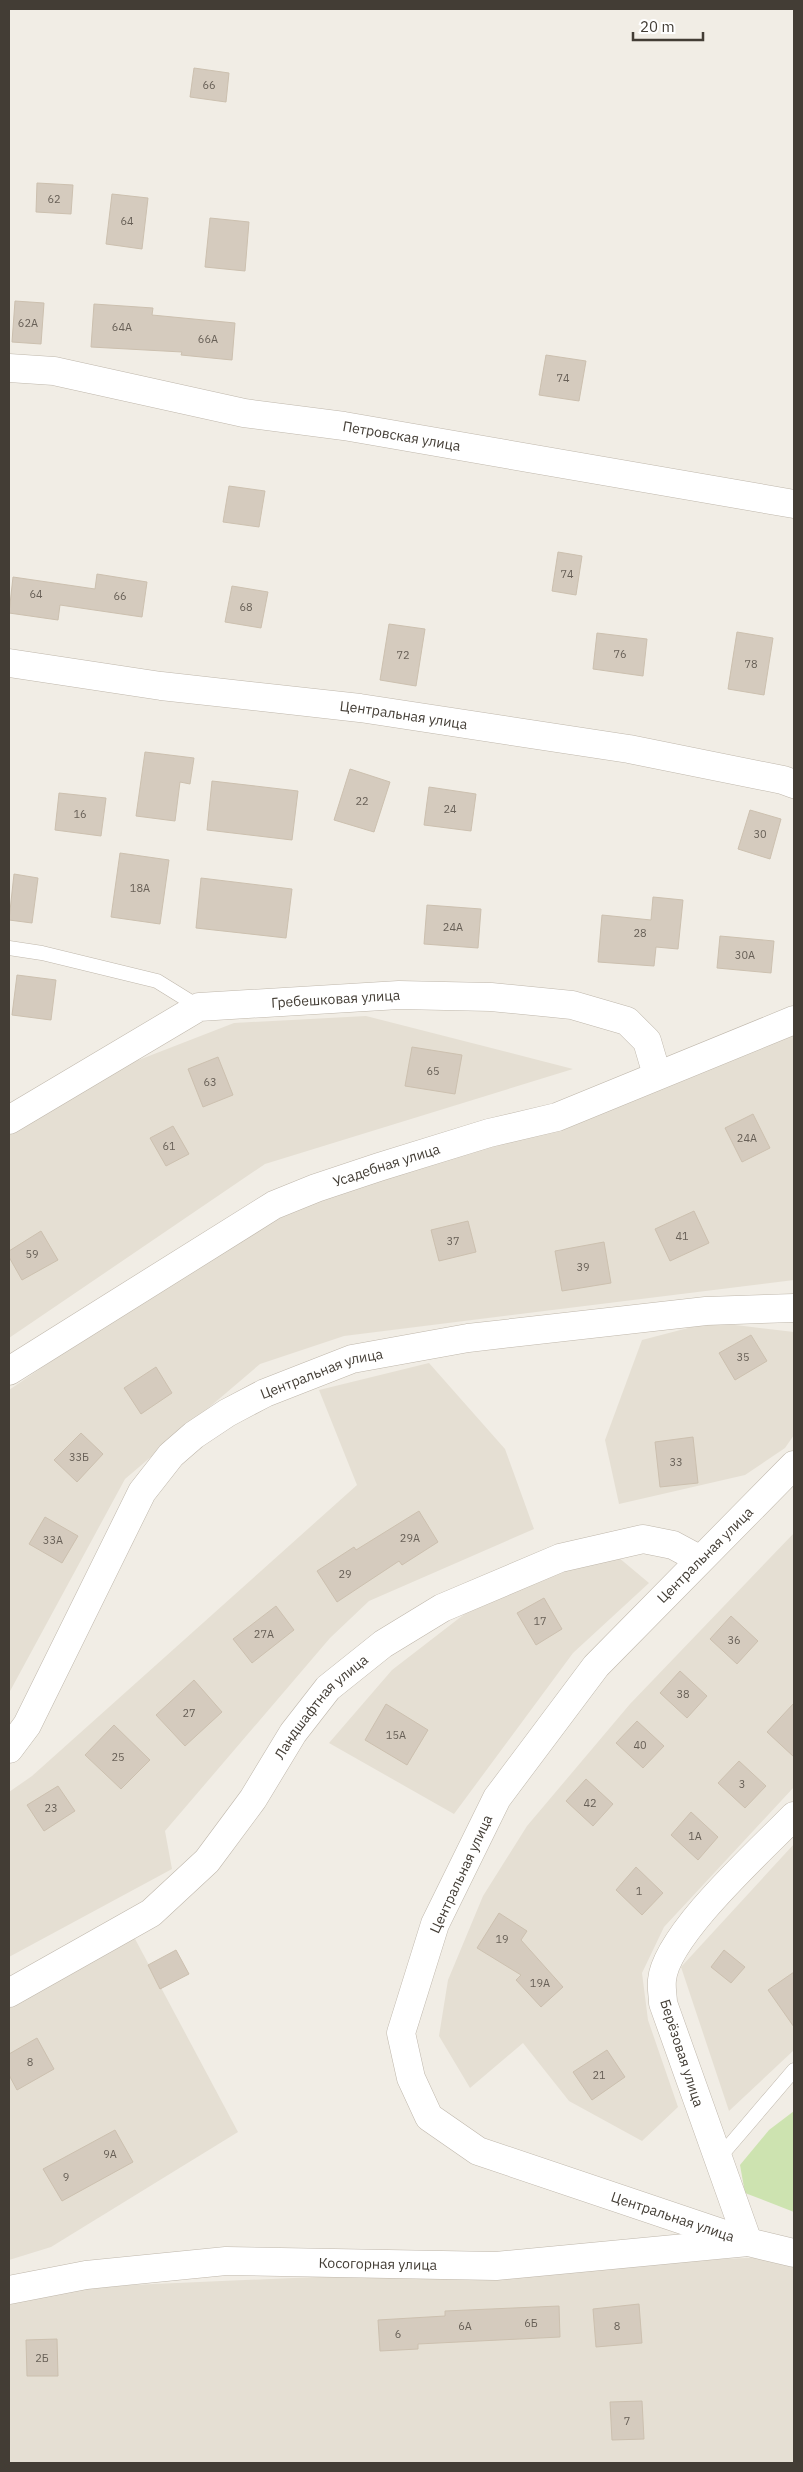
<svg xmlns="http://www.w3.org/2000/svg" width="803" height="2472" viewBox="0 0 803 2472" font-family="'IBM Plex Sans',sans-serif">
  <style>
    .residential { fill: #e5dfd3 }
    .green { fill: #cde3b0 }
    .building { fill: #d5cbbe; stroke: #ccc0af }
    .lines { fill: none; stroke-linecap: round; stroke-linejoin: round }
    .lane-casing { stroke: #bfb7ab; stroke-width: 15 }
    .street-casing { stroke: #bfb7ab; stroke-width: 29 }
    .lane { stroke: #fff; stroke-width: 14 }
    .street { stroke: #fff; stroke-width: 28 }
    .labels { text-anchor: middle; stroke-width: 4; stroke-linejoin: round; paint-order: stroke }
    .number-label { font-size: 11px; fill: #686057 }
    .street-label { font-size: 14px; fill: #433d35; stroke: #fff }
  </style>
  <rect width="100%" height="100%" fill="#f1ede5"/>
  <g class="residential">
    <path d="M366,1016l207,53 -308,95 -256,174v-222l24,-15 201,-78z"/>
    <path d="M794,1024v256l-450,56 -84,28 -135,115 -116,214v-303l277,-189z"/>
    <path d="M711,1322l83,10v103l-9,13 -40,27 -126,29 -14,-64 37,-100z"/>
    <path d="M429,1363l76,86 29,80 -165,72 -39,37 -165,193 7,38 -163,88v-165l23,-16 325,-291 -38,-95z"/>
    <path d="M794,1533v254l-130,140 -22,46 6,47 30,87 -36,34 -73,-40 -46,-58 -53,45 -31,-52 9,-56 35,-84 44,-70 103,-122z"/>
    <path d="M612,1552l37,31 -76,70 -119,161 -125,-71 63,-73 92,-71z"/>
    <path d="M794,1844v206l-65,61 -48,-144z"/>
    <path d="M134,1937l104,195 -187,115 -42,13v-256z"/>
    <path d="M770,2257l24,10v196h-785v-158l54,-17z"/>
  </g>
  <path class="green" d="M794,2111v101l-49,-19 -5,-28 29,-35z"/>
  <g class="building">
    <path d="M194,68l35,5 -3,29 -36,-5z"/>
    <path d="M37,183l36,2 -2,29 -35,-2z"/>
    <path d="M112,194l36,4 -6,51 -36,-5z"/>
    <path d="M210,218l39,4 -4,49 -40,-4z"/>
    <path d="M15,301l29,2 -3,41 -29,-2z"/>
    <path d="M94,304l59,4 -1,7 83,8 -3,37 -51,-5 1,-3 -91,-5z"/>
    <path d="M546,355l40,6 -7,40 -40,-6z"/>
    <path d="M229,486l36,5 -6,36 -36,-5z"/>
    <path d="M558,552l24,4 -6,39 -24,-4z"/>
    <path d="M97,574l50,8 -5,35 -82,-12 -2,15 -49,-7 4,-36 82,12z"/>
    <path d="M232,586l36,6 -7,36 -36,-6z"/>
    <path d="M389,624l36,5 -9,57 -36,-6z"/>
    <path d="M737,632l36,6 -9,57 -36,-6z"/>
    <path d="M597,633l50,6 -4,37 -50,-7z"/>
    <path d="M145,752l49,6 -4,26 -10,-2 -5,39 -39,-5z"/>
    <path d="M350,769l40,13 -16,50 -40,-12z"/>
    <path d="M212,781l86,10 -6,49 -85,-10z"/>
    <path d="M429,787l47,7 -5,37 -47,-6z"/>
    <path d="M59,793l47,5 -5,38 -46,-6z"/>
    <path d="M750,810l31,9 -11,40 -32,-10z"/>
    <path d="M120,853l49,7 -9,64 -49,-7z"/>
    <path d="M14,874l24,4 -6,45 -23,-3z"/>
    <path d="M201,878l91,11 -6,49 -90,-10z"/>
    <path d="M653,897l30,3 -5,49 -22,-2 -2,19 -56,-4 4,-47 49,5z"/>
    <path d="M427,905l54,4 -3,39 -54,-4z"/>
    <path d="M720,936l54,5 -3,32 -54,-5z"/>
    <path d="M17,975l39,5 -5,40 -39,-5z"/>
    <path d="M412,1047l50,8 -7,39 -50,-8z"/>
    <path d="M218,1057l15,38 -30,12 -15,-38z"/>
    <path d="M753,1114l17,34 -28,14 -17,-34z"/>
    <path d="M173,1126l16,28 -23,12 -16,-28z"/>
    <path d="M694,1211l15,32 -39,18 -15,-32z"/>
    <path d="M468,1221l8,31 -37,9 -8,-31z"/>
    <path d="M41,1231l17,29 -36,20 -13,-23v-6z"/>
    <path d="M604,1242l7,41 -49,8 -7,-40z"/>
    <path d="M751,1335l16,26 -32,19 -16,-27z"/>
    <path d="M156,1367l16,26 -31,21 -17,-26z"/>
    <path d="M81,1433l22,21 -26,28 -23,-22z"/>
    <path d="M693,1437l5,46 -38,4 -5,-45z"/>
    <path d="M419,1511l19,31 -36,23 -3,-4 -62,41 -20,-31 37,-24 2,3z"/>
    <path d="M45,1517l33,19 -16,27 -33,-19z"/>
    <path d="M544,1598l18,31 -26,16 -19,-32z"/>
    <path d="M276,1606l18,24 -42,33 -19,-24z"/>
    <path d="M731,1616l27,25 -21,23 -27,-25z"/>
    <path d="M680,1671l27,25 -20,22 -27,-25z"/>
    <path d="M194,1680l28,32 -37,34 -29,-31z"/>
    <path d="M794,1703v54l-27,-25z"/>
    <path d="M386,1704l42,26 -21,35 -42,-25z"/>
    <path d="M637,1721l27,25 -21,22 -27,-25z"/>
    <path d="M114,1725l36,35 -29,29 -36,-34z"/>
    <path d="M739,1761l27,25 -21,22 -27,-25z"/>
    <path d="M586,1779l27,25 -20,22 -27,-25z"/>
    <path d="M58,1786l17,25 -31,20 -17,-26z"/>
    <path d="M691,1812l27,25 -20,23 -27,-25z"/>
    <path d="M636,1867l27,26 -21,22 -26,-25z"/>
    <path d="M499,1913l28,18 -6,9 42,47 -22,20 -25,-27 5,-5 -44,-27z"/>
    <path d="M176,1950l13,24 -29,15 -12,-24z"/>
    <path d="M724,1950l21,17 -14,16 -20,-16z"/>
    <path d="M794,1972v55l-26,-37z"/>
    <path d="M37,2038l17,31 -37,21 -8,-15v-21z"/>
    <path d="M607,2050l18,27 -33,23 -19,-28z"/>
    <path d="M115,2130l18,32 -71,39 -19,-32z"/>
    <path d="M639,2304l3,39 -46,4 -3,-38z"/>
    <path d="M559,2306l1,31 -142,7v5l-38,2 -2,-31 67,-4v-5z"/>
    <path d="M57,2339l1,37h-31l-1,-36z"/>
    <path d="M642,2401l2,38 -32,1 -2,-38z"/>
  </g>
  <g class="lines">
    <defs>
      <g id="lane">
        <path d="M9,948l33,5 115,28 42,26"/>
        <path d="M718,2159l76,-89"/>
      </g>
      <g id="street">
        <path id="s1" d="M9,368l45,3 190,42 100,13 450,78"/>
        <path id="s2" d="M9,663l152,23 199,22 269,41 154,31 11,4"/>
        <path id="s3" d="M9,1120l190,-113 200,-12 92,2 81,8 55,16 20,20 10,34"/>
        <path id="s4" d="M9,1371l265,-166 42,-17 63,-21 110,-34 68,-16 237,-97"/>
        <path id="s5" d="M794,1465l-198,201 -99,132 -62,126 -34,109 10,45 18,39 49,34 270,91 46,11"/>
        <path id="s6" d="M9,1749l18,-24 115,-233 29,-37 23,-20 33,-22 38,-20 87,-34 116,-21 238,-27 88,-3"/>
        <path id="s7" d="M9,1993l142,-80 56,-52 46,-62 40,-66 35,-45 55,-44 59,-36 118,-50 83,-19 30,6 26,14"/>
        <path id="s8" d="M9,2290l77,-15 140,-14 270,5 252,-24 -85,-239c0,-7 -2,-15 -1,-23 4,-45 99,-130 132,-164"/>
      </g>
    </defs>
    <use href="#lane" class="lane-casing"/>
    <use href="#street" class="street-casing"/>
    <use href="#lane" class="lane"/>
    <use href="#street" class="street"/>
  </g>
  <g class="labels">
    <g class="number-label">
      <text x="209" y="89">66</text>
      <text x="54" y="203">62</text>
      <text x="127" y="225">64</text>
      <text x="28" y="327">62А</text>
      <text x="122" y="331">64А</text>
      <text x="208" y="343">66А</text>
      <text x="563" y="382">74</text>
      <text x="567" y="578">74</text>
      <text x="36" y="598">64</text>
      <text x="120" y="600">66</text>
      <text x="246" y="611">68</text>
      <text x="620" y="658">76</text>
      <text x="403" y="659">72</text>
      <text x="751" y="668">78</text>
      <text x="362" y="805">22</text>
      <text x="450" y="813">24</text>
      <text x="80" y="818">16</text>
      <text x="760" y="838">30</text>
      <text x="140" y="892">18А</text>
      <text x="453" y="931">24А</text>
      <text x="640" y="937">28</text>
      <text x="745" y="959">30А</text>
      <text x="433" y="1075">65</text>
      <text x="210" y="1086">63</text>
      <text x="747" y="1142">24А</text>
      <text x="169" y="1150">61</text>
      <text x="682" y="1240">41</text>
      <text x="453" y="1245">37</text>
      <text x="32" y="1258">59</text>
      <text x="583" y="1271">39</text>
      <text x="743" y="1361">35</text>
      <text x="79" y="1461">33Б</text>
      <text x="676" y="1466">33</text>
      <text x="410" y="1542">29А</text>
      <text x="53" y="1544">33А</text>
      <text x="345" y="1578">29</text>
      <text x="540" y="1625">17</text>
      <text x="264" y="1638">27А</text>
      <text x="734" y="1644">36</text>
      <text x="683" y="1698">38</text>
      <text x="189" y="1717">27</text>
      <text x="396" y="1739">15А</text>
      <text x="640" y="1749">40</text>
      <text x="118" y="1761">25</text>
      <text x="742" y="1788">3</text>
      <text x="590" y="1807">42</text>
      <text x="51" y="1812">23</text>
      <text x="695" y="1840">1А</text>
      <text x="639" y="1895">1</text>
      <text x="502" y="1943">19</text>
      <text x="540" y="1987">19А</text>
      <text x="30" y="2066">8</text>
      <text x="599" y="2079">21</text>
      <text x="110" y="2158">9А</text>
      <text x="66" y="2181">9</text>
      <text x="531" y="2327">6Б</text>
      <text x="465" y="2330">6А</text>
      <text x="617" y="2330">8</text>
      <text x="398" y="2338">6</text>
      <text x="42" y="2362">2Б</text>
      <text x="627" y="2425">7</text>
    </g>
    <g class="street-label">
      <text dy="5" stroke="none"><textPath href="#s1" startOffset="399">Петровская улица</textPath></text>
      <text dy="5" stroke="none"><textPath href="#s2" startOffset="398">Центральная улица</textPath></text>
      <text dy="5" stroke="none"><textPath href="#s3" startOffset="358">Гребешковая улица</textPath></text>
      <text dy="5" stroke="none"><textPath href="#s4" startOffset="432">Усадебная улица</textPath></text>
      <text dy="5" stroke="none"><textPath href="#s6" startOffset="510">Центральная улица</textPath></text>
      <text transform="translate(705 1555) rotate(-45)" y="5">Центральная улица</text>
      <text dy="5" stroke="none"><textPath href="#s7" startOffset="432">Ландшафтная улица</textPath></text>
      <text transform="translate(461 1874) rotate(-65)" y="5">Центральная улица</text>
      <text transform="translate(682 2053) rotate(72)" y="5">Берёзовая улица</text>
      <text dy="5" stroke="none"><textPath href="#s5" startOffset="1056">Центральная улица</textPath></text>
      <text dy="5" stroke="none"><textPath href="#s8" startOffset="371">Косогорная улица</textPath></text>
    </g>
  </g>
  <rect width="803" height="2472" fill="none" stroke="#433d35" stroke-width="20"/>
  <path d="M633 32v8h70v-8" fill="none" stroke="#433d35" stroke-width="2.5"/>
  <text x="640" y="32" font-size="15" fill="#433d35" stroke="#ffffff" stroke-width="4" paint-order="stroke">20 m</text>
</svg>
